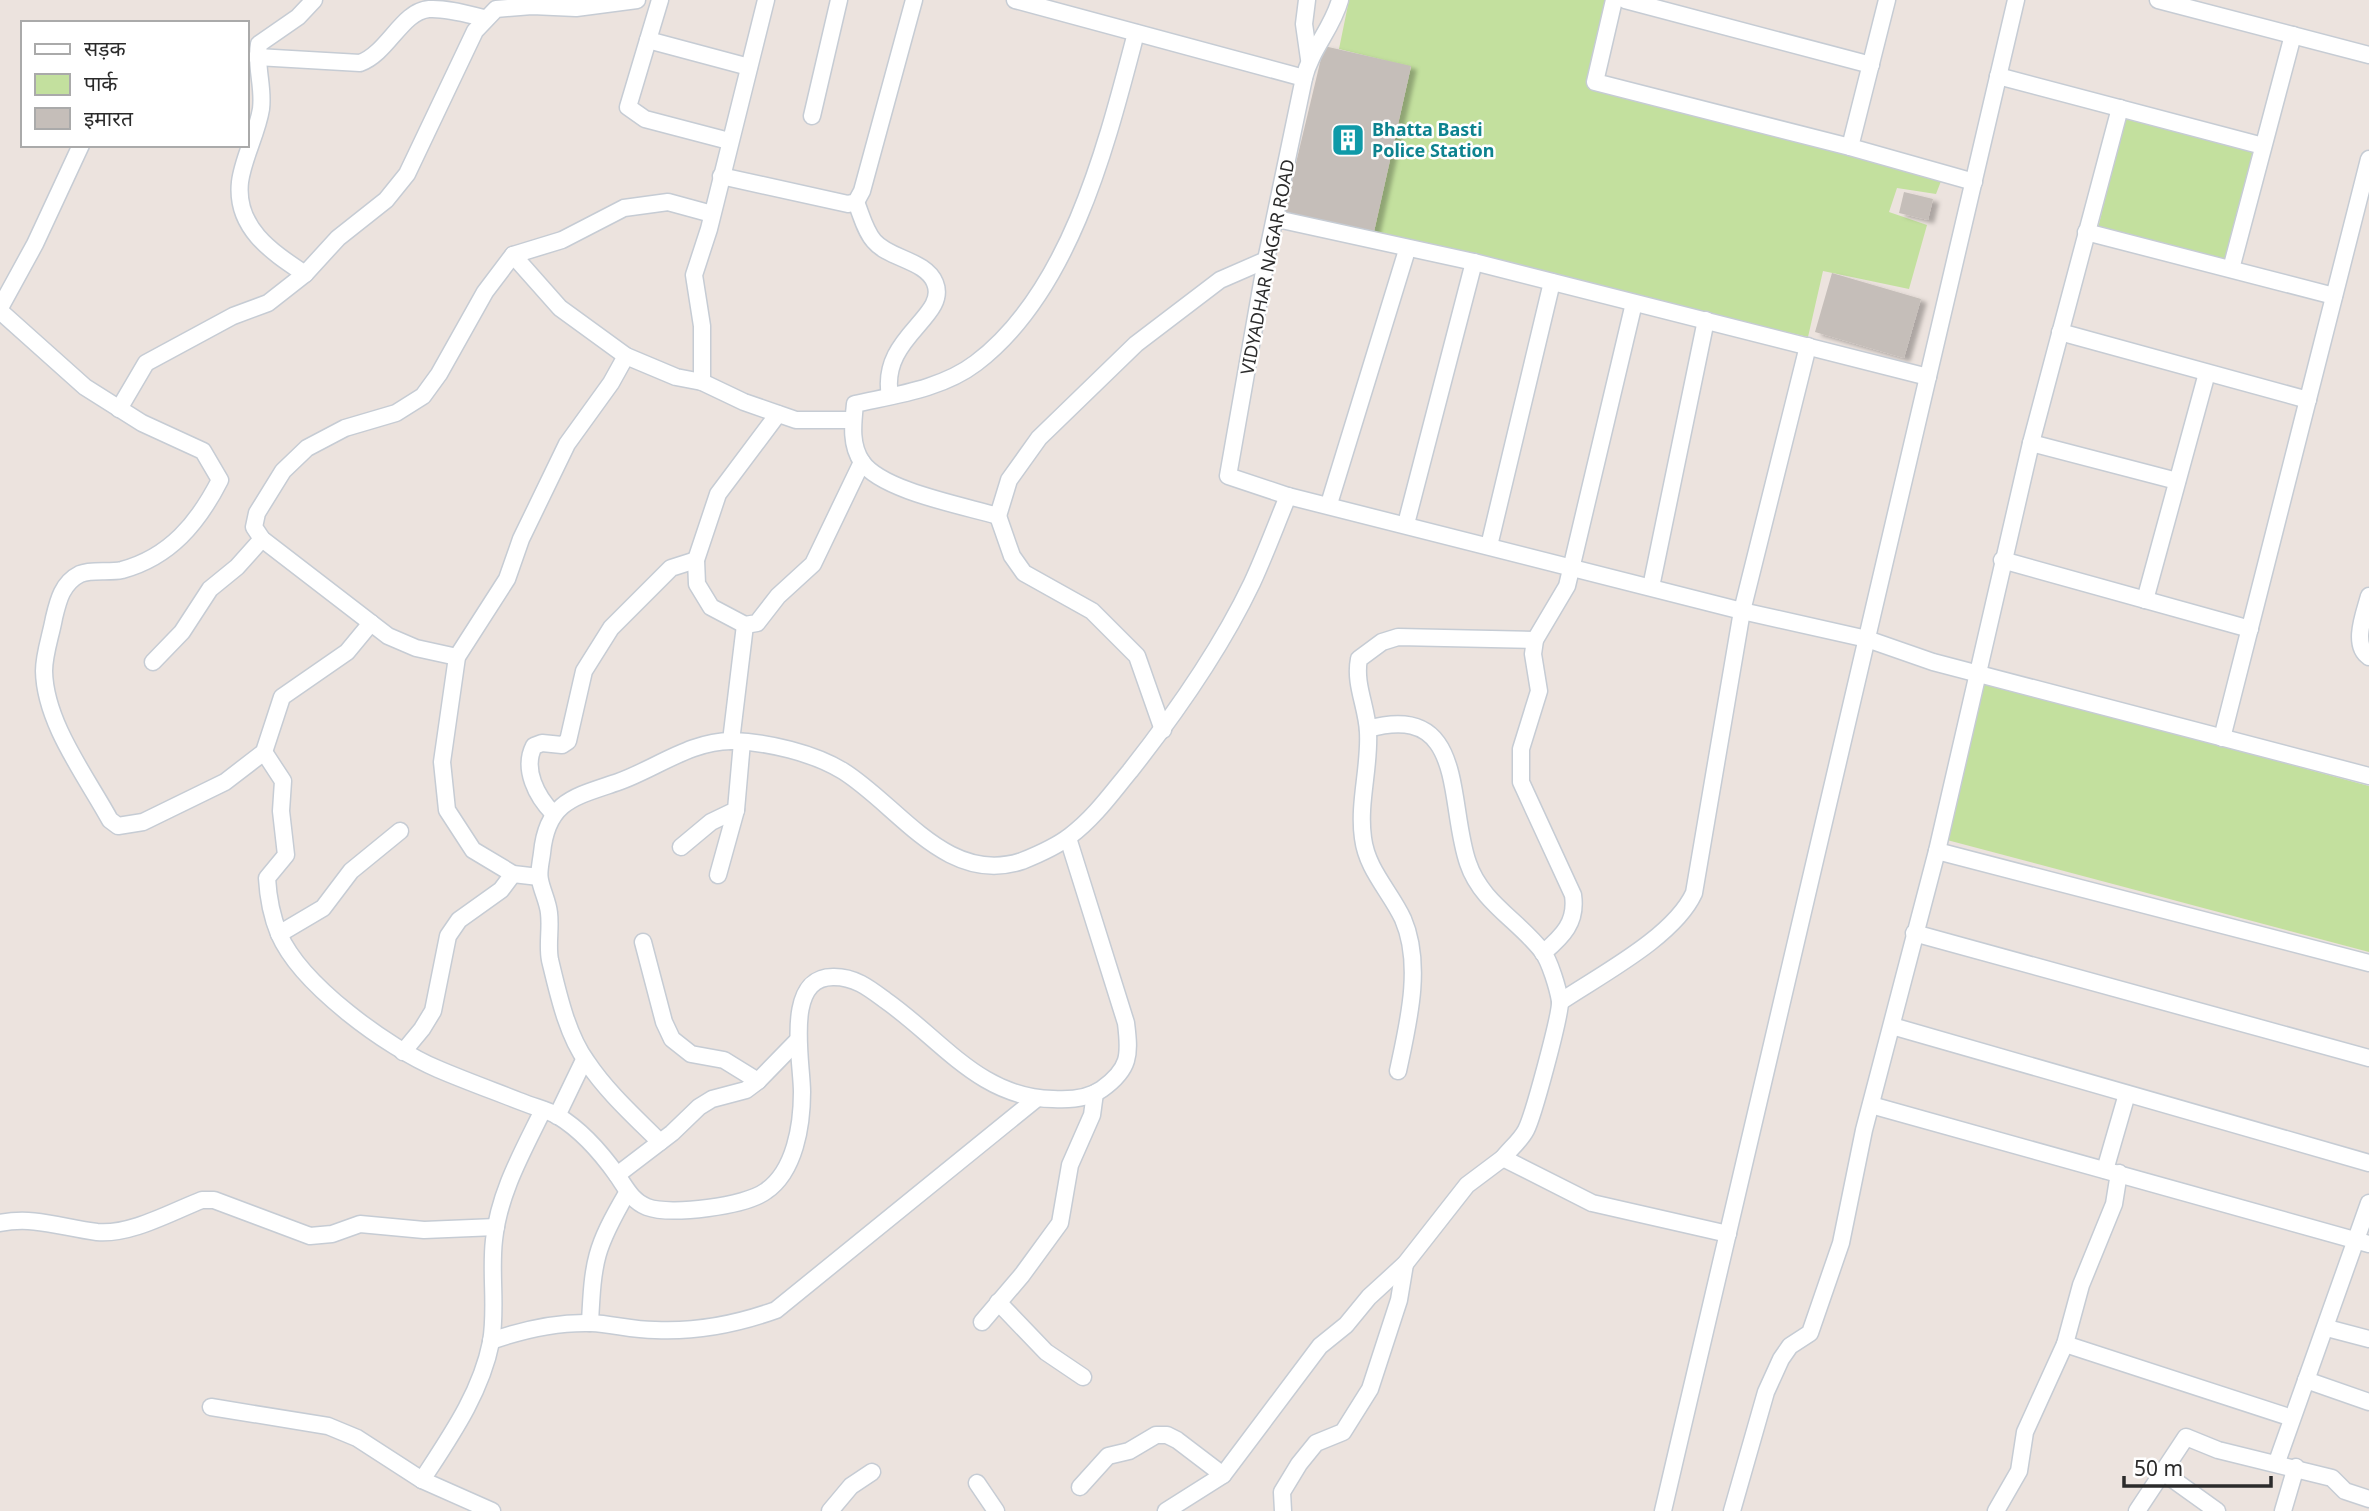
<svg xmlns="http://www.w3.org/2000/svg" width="2369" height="1511" viewBox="0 0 2369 1511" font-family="'Noto Sans','Noto Sans Devanagari',sans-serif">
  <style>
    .green { fill: #c3e09e }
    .building { fill: #c5beb9; filter: url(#shadow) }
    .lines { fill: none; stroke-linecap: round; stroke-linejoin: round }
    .street-casing { stroke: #c6ccd4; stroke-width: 19 }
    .street { stroke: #fff; stroke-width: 16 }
    .labels { text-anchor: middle; stroke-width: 5; stroke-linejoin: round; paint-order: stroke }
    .culture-label { font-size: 18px; font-weight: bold; fill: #0d838f; stroke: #fff; text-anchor: start }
    .street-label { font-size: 18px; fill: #2b2b2b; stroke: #fff }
  </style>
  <defs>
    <filter id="shadow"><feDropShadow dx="6" dy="3.5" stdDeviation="2" flood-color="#0004"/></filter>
  </defs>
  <rect width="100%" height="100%" fill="#ece3de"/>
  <g class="green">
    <path d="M1349,0h263l-18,85 349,91 -7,18 -39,-6 -8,24 38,13 -18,64 -86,-18 -15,66 -435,-101 38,-169 -72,-18z"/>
    <path d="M2125,119l128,32 -26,111 -129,-34z"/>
    <path d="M1980,680l389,106v166l-422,-112z"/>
  </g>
  <g class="building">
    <path d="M1324,46l87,20 -38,170 -89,-23z"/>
    <path d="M1904,192l29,7 -5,21 -29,-7z"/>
    <path d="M1832,273l89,26 -17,59 -89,-26z"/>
  </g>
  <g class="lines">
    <defs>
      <g id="street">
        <path d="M660,0l-12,40 101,27"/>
        <path d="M1015,0l289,78"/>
        <path d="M1307,0l-3,24 5,35"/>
        <path d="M1340,0c-8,29 -29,49 -36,78l-38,182 -38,216 60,20 454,115 125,28 66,23 436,114"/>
        <path d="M1614,0l-19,82 255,65"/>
        <path d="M1625,0l246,65"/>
        <path d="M1887,0l-37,147 124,35"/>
        <path d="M2158,0l211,55"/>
        <path d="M1136,33c-29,110 -65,258 -160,330 -34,26 -81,32 -121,41 -2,19 -5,41 7,58 20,29 103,44 136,54l11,-36 30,-42 97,-94 84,-64 46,-20"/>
        <path d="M648,40l-20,67 17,12 84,22"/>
        <path d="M257,57l103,6c28,-10 42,-52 69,-54 18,-1 38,5 55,9"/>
        <path d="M1998,76l265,70"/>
        <path d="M812,116l27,-116"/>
        <path d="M721,176l127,28 8,-2 6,-11 52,-191"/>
        <path d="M856,202c5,12 9,29 18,39 15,18 52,19 61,42 14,34 -56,54 -45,113"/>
        <path d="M1277,219l197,43 454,115"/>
        <path d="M2086,232l248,64"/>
        <path d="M513,255l47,53 66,48 50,21 26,5 42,20 52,18h57"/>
        <path d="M2231,269l62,-234"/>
        <path d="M305,274c-33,-22 -70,-46 -65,-92 3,-24 17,-48 21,-73 3,-22 -6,-43 -2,-65l39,-27 16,-17"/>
        <path d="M0,308l35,-64 46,-99"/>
        <path d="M0,311l85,76 57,36 61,28 17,29c-22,43 -50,77 -98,90 -13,3 -30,-1 -42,4 -18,9 -22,27 -26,44 -3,17 -10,36 -10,53 1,52 42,105 66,149l8,6 25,-4 82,-40 39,-30 18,-55 65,-45 24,-29"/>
        <path d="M2060,332l248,68"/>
        <path d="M702,382v-56l-8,-51 15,-46 57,-229"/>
        <path d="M119,409l27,-46 87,-47 35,-13 37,-29 33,-36 48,-38 21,-26 68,-143 21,-22 36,-3 44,2 61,-8"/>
        <path d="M778,414l-60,80 -22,66 1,24 14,23 34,18 12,-2 21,-27 35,-32 49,-102"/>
        <path d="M2031,443l146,38"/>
        <path d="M1329,504l78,-254"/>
        <path d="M998,516l14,40 12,17 68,38 45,45 26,74"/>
        <path d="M1406,524l68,-262"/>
        <path d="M1489,546l63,-264"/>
        <path d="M2002,560l248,69"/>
        <path d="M1651,587l55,-267"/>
        <path d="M2369,596c-4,16 -18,49 0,61"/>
        <path d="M2145,600l62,-227"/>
        <path d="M457,657l-41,-9 -28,-12 -126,-97 -8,-12 3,-14 26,-42 24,-23 38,-20 51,-15 27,-17 16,-22 46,-82 28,-37 49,-15 62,-32 44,-6 44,12"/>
        <path d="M153,662l29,-30 28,-43 27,-22 25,-28"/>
        <path d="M1368,729c99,-28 79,74 100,134 13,39 50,57 74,88 8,10 16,38 18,50 1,13 -27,116 -34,129 -5,10 -16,19 -23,28l89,45 136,31"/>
        <path d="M2222,738l147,-579"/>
        <path d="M731,741l14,-116"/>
        <path d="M264,752l19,29 -2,30 5,44 -19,23c1,18 5,39 12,56 22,51 109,114 159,135 28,12 56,22 84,33 12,5 26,8 36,14 23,14 44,38 59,59 9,13 15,26 30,32 24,9 99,-1 119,-16 29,-20 36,-66 36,-99 0,-31 -19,-116 32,-115 21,0 35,11 51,23 56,39 95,98 168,99 16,1 35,0 49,-10 28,-20 28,-34 24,-66l-58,-185"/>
        <path d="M553,813c-16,-16 -31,-44 -19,-67l8,-3 20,2 6,-4 16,-70 27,-43 60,-60 25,-8"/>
        <path d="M681,847l30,-25 25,-12 6,-68"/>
        <path d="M1937,851l432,112"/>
        <path d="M718,875l18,-65"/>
        <path d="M539,877l-26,-3 -40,-24 -26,-40 -5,-48 15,-105 50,-78 14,-40 46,-95 44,-61 15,-27"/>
        <path d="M1914,933l455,125"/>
        <path d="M279,934l44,-26 28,-37 49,-40"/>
        <path d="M643,942l21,80 8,17 19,15 33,6 34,21"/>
        <path d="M1543,953c20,-17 34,-31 30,-58l-52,-113v-33l18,-58 -6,-37 2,-14 32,-54 67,-283"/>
        <path d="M1560,1002c40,-27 114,-65 134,-109l48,-282 66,-265"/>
        <path d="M1892,1026l477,137"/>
        <path d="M403,1052l19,-23 11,-18 15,-75 11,-16 42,-30 12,-16"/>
        <path d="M1398,1071c10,-47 25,-106 5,-152 -13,-28 -36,-49 -40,-81 -5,-35 7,-71 5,-106 -1,-25 -14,-48 -9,-73l23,-17 16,-5 137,3"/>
        <path d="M1871,1105l498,139"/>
        <path d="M557,1116l27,-56"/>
        <path d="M660,1142c-25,-25 -53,-50 -73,-80 -20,-27 -29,-69 -37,-102 -3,-15 1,-31 -1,-47 -1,-11 -7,-22 -9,-33 -2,-8 1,-18 2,-27 5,-52 32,-56 76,-71 37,-13 74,-42 115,-41 34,1 81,12 110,30 56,35 104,115 179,90 15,-6 35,-15 48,-25 24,-18 41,-42 60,-65 45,-57 90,-121 122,-188 13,-28 24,-58 36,-87"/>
        <path d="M2105,1170l22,-76"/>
        <path d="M617,1175l55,-42 27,-26 13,-8 34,-9 12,-9 39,-40"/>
        <path d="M0,1223c35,-7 63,5 97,9 34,3 74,-20 105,-32h12l96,36 22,-2 28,-10 64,6 72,-3"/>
        <path d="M998,1302l48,50 37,25"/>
        <path d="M982,1322l40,-47 38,-52 10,-58 22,-50 3,-22"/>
        <path d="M590,1323c3,-63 5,-75 37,-130"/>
        <path d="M2327,1328l42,11"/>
        <path d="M491,1341c31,-11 66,-19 100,-18 21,1 42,7 64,7 41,2 82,-6 121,-20l260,-211"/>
        <path d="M2065,1344l227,74"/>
        <path d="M2306,1380l63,22"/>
        <path d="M211,1407l117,19 29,12 65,42 70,31"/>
        <path d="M2277,1462l92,-259"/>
        <path d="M2164,1473l53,38"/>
        <path d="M422,1480c28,-43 59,-87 69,-138 6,-34 -1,-68 3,-102 5,-47 28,-87 49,-130"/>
        <path d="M977,1483l19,28"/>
        <path d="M1080,1487l28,-31 21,-5 27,-16h11l10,5 46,35"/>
        <path d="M830,1511l21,-25 21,-14"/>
        <path d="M1166,1511l57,-36 97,-129 26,-21 23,-28 36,-33 62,-79 36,-27"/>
        <path d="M1283,1511l-1,-19 17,-28 17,-21 27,-11 27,-43 29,-89 6,-36"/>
        <path d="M1663,1511l353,-1511"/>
        <path d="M1732,1511l34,-119 15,-33 9,-13 20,-13 31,-90 23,-113 73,-279 94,-408 89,-335"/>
        <path d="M1996,1511l23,-40 6,-39 40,-88 16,-59 33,-81 5,-31"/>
        <path d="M2137,1511l49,-74 32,13 114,28 13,13 24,8"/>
        <path d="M2283,1511l13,-44"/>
      </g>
    </defs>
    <use href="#street" class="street-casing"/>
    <use href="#street" class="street"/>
  </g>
  <defs>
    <symbol id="building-square" viewBox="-11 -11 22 22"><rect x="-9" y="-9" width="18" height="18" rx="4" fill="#0f9aa8" stroke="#fff"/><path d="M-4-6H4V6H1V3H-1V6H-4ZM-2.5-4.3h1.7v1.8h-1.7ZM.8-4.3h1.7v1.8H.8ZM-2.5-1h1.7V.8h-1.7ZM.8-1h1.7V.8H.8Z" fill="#fff"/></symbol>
  </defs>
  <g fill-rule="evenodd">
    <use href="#building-square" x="1329" y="121" width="38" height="38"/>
  </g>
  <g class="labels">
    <g class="culture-label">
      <text x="1372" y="136">Bhatta Basti<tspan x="1372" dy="21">Police Station</tspan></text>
    </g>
    <g class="street-label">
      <text transform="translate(1268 267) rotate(-79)" y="6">VIDYADHAR NAGAR ROAD</text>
    </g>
  </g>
  <rect x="21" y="21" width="228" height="126" fill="#ffffff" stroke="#aaaaaa" stroke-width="2"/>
  <rect x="35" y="44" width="35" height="10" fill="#ffffff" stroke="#aaaaaa" stroke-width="2"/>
  <text x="84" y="56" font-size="21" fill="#2b2b2b">सड़क</text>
  <rect x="35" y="74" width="35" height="21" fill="#c3e09e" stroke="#aaaaaa" stroke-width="2"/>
  <text x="84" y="91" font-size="21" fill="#2b2b2b">पार्क</text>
  <rect x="35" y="108" width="35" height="21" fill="#c5beb9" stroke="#aaaaaa" stroke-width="2"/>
  <text x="84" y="126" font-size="21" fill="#2b2b2b">इमारत</text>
  <path d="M2124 1476v10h147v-10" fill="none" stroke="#2b2b2b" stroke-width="3.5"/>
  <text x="2134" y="1476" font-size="21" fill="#2b2b2b" stroke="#ffffff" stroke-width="5" paint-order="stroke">50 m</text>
</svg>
